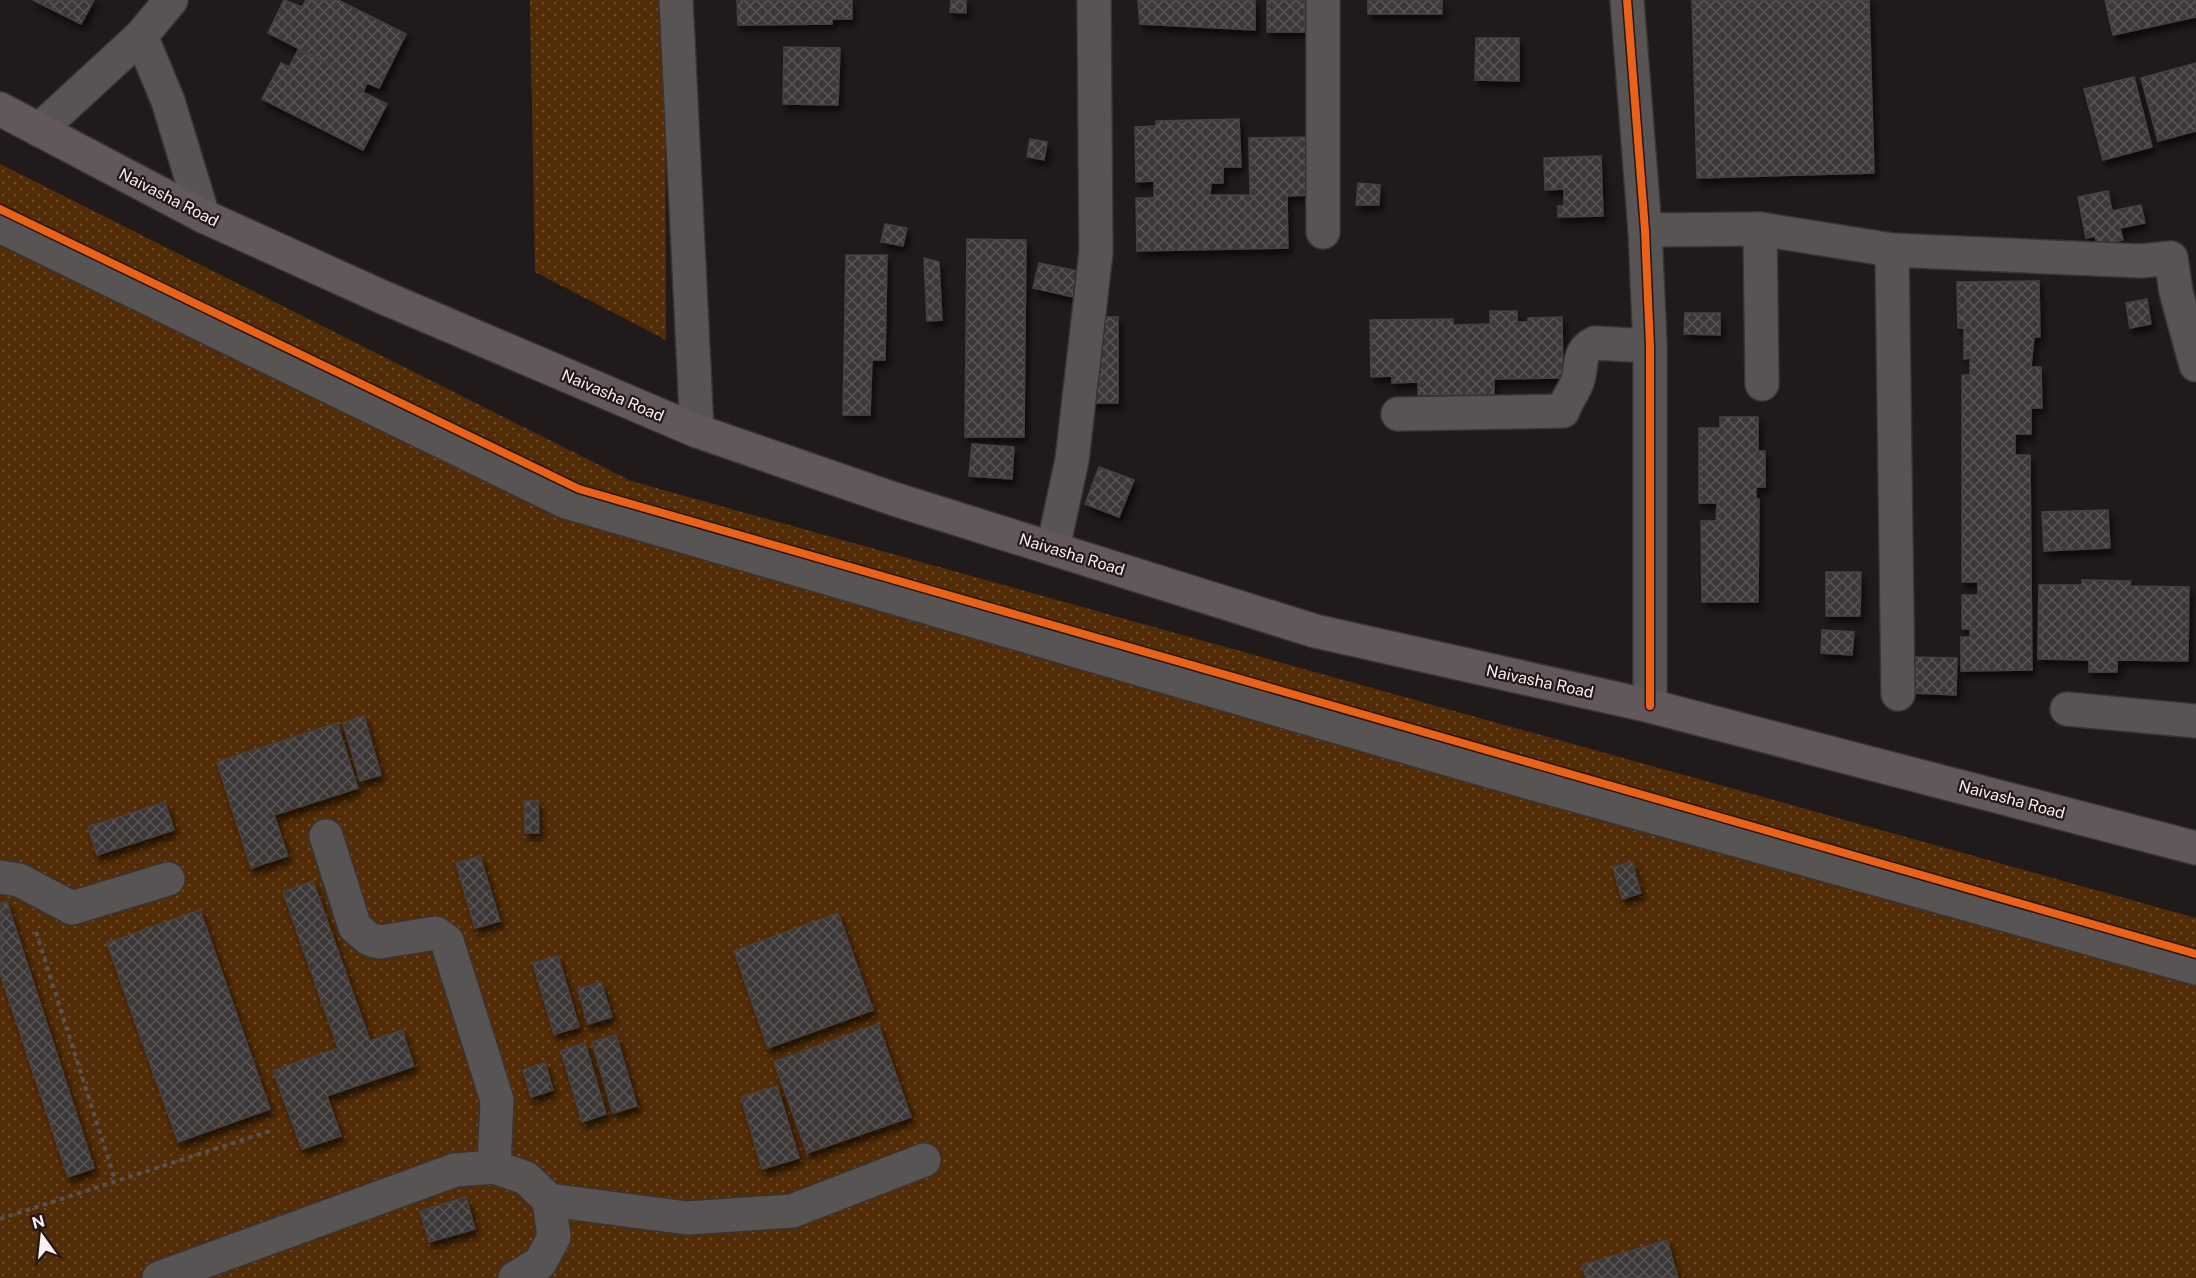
<svg xmlns="http://www.w3.org/2000/svg" width="2196" height="1278" viewBox="0 0 2196 1278" font-family="'Public Sans',sans-serif">
  <style>
    .grass { fill: url(#grass-dots) }
    .building { fill: url(#building-cross-hatch); stroke: #474141; stroke-width: 1.5; filter: url(#shadow) }
    .lines { fill: none; stroke-linecap: round; stroke-linejoin: round }
    .minor-casing { stroke: #393434; stroke-width: 36 }
    .major-casing { stroke: #393434; stroke-width: 36 }
    .path { stroke: #585353; stroke-width: 4; stroke-dasharray: 4.5 4.5; stroke-linecap: butt }
    .minor { stroke: #595454; stroke-width: 33 }
    .major { stroke: #62585c; stroke-width: 33 }
    .cycleway-casing { stroke: #241718; stroke-width: 11 }
    .cycleway { stroke: #ea6118; stroke-width: 8 }
    .labels { text-anchor: middle; stroke-width: 4.5; stroke-linejoin: round; paint-order: stroke }
    .street-label { font-size: 16px; fill: #faf0f0; stroke: #241718 }
  </style>
  <defs>
    <pattern id="grass-dots" width="8" height="8" patternUnits="userSpaceOnUse" patternTransform="scale(1.5)"><rect width="8" height="8" fill="#522c06"/><path d="M2 2h.1M6 6h.1" fill="none" stroke="#6c4b2b" stroke-width="1.8" stroke-linecap="round"/></pattern>
    <pattern id="building-cross-hatch" width="8" height="8" patternUnits="userSpaceOnUse" patternTransform="scale(1.5)"><rect width="8" height="8" fill="#3e3838"/><path d="M0 0l8 8M0 8l8-8" fill="none" stroke="#5b5555"/></pattern>
    <filter id="shadow"><feDropShadow dx="3.5" dy="6" stdDeviation="3" flood-color="#0009"/></filter>
  </defs>
  <rect width="100%" height="100%" fill="#211a1b"/>
  <g class="grass">
    <path d="M530,0h135l1,340 -131,-68z"/>
    <path d="M0,164l631,317 1565,437v360h-2196z"/>
  </g>
  <g class="building">
    <path d="M33,0h61l-13,24z"/>
    <path d="M284,0l18,7 4,-7h32l68,34 -27,54 -12,-5 -4,9 24,12 -24,46 -101,-51 19,-36 8,4 9,-17 33,15 -63,-32z"/>
    <path d="M737,0h115v19h-20v5l-94,1z"/>
    <path d="M951,0h15v13l-16,-1z"/>
    <path d="M1138,0h117v30l-115,-6z"/>
    <rect x="1267" y="0" width="38" height="32"/>
    <rect x="1368" y="0" width="74" height="14"/>
    <path d="M1692,0h177l5,173 -177,5z"/>
    <path d="M2105,0h91v17l-83,18z"/>
    <path d="M1476,38h43v43l-44,-1z"/>
    <path d="M784,47l56,1 -2,57 -55,-1z"/>
    <path d="M2196,63v68l-38,10 -17,-63z"/>
    <path d="M2134,77l18,70 -49,13 -19,-71z"/>
    <path d="M1239,119l2,48h-18v16h-12l-1,12h40l-1,-57 63,-1 1,58 -26,1 1,52 -151,3 -1,-53h18v-17l-18,1 -1,-55 21,-1v-5z"/>
    <path d="M1030,139l17,3 -3,18 -17,-3z"/>
    <path d="M1601,156l2,60 -45,1v-11h6v-17l-19,1 -1,-32z"/>
    <path d="M1358,183l22,2 -1,20h-23z"/>
    <path d="M2108,191l4,20 29,-6 4,18 -25,5 3,12 -26,5 -2,-9 -9,2 -8,-41z"/>
    <path d="M885,224l22,4 -4,18 -22,-4z"/>
    <path d="M967,239l59,1 -2,197h-59z"/>
    <path d="M846,255h41l-2,105h-13l-2,55h-27z"/>
    <path d="M924,258l15,4 3,58 -15,1z"/>
    <path d="M1039,263l44,9 -5,26 -45,-10z"/>
    <path d="M2039,281l1,56h-6l-3,30h10l1,41h-11v26h-16v21h15l2,215 -71,1v-34h9v-8h-8v-34h16v-13h-16v-207h8v-17l-6,1v-31h-6l-1,-46z"/>
    <path d="M2147,299l4,25 -21,4 -4,-25z"/>
    <path d="M1490,311h27v11h11v-4l34,-1 1,61 -69,1v15l-76,1v-13l-26,1v-7l-21,1 -1,-57 83,-1v6l37,-1z"/>
    <path d="M1685,313h35v22l-36,-1z"/>
    <rect x="1089" y="317" width="29" height="86"/>
    <path d="M1720,417h38v34h7v36h-9v12h3l-1,103h-56l-1,-81h15l1,-18h-18v-75h21z"/>
    <path d="M972,444l42,3 -2,32 -43,-3z"/>
    <path d="M1099,467l35,13 -15,37 -34,-13z"/>
    <path d="M2108,510l2,38 -66,3 -2,-39z"/>
    <path d="M1826,572h35l-1,44h-34z"/>
    <path d="M2082,580l49,1 -1,5 59,1 -1,74 -71,-1v12h-28v-12l-51,-1 1,-74h43z"/>
    <path d="M1822,630l32,2 -2,23 -31,-2z"/>
    <path d="M1914,657l43,1 -1,37 -44,-2z"/>
    <path d="M364,716l17,59 -21,6 -17,-58z"/>
    <path d="M337,723l21,65 -84,27 14,41 -37,12 -34,-106z"/>
    <path d="M524,801h14l1,32h-14z"/>
    <path d="M165,802l9,28 -77,25 -9,-28z"/>
    <path d="M480,856l20,65 -25,7 -19,-65z"/>
    <path d="M1632,862l9,31 -19,6 -9,-32z"/>
    <path d="M313,881l57,160 32,-11 12,36 -87,30 14,40 -39,13 -29,-78 65,-23 -55,-156z"/>
    <path d="M7,902l87,266 -26,9 -68,-204v-69z"/>
    <path d="M200,910l70,199 -92,33 -71,-199z"/>
    <path d="M838,913l35,97 -105,38 -34,-97z"/>
    <path d="M558,956l21,71 -25,7 -21,-71z"/>
    <path d="M601,982l11,35 -24,7 -10,-35z"/>
    <path d="M878,1024l33,93 -104,36 -33,-91z"/>
    <path d="M616,1035l21,71 -24,7 -21,-71z"/>
    <path d="M585,1043l21,71 -24,8 -21,-71z"/>
    <path d="M545,1063l8,27 -22,7 -8,-27z"/>
    <path d="M777,1086l22,72 -37,11 -21,-72z"/>
    <path d="M466,1197l9,32 -46,13 -9,-31z"/>
    <path d="M1667,1240l11,38h-92l-4,-13z"/>
  </g>
  <g class="lines">
    <defs>
      <g id="minor">
        <path d="M676,0l21,431"/>
        <path d="M1323,0v232"/>
        <path d="M1627,0l18,230 5,116v360"/>
        <path d="M141,36l27,65 35,115"/>
        <path d="M39,130l102,-94 30,-36"/>
        <path d="M0,226l566,276 940,274 690,192"/>
        <path d="M1760,229l2,155"/>
        <path d="M1645,230l115,-1 132,21 249,11 30,-3 5,34 20,73"/>
        <path d="M1892,250l6,444"/>
        <path d="M1398,414l165,-3c3,-10 9,-17 13,-26 8,-16 -1,-33 19,-42l55,3"/>
        <path d="M1053,548l19,-88 24,-208 -2,-252"/>
        <path d="M2067,709l129,12"/>
        <path d="M0,877l19,3 53,28 96,-29"/>
        <path d="M494,1167l32,11 23,22 5,37 -14,26 -25,15"/>
        <path d="M549,1200l138,18 105,-7 132,-51"/>
        <path d="M159,1278l296,-108 39,-3 3,-67 -50,-159 -11,-8 -56,9 -11,-3 -14,-12 -29,-91"/>
      </g>
      <path id="major" d="M0,109l203,107 177,80 317,135 197,68 421,132 335,75 546,142"/>
    </defs>
    <use href="#minor" class="minor-casing"/>
    <use href="#major" class="major-casing"/>
    <g class="path">
      <path d="M36,932l79,248"/>
      <path d="M0,1219l273,-89"/>
    </g>
    <use href="#minor" class="minor"/>
    <use href="#major" class="major"/>
    <defs>
      <g id="cycleway">
        <path d="M1627,0l18,230 5,116v360"/>
        <path d="M0,209l579,280 1617,465"/>
      </g>
    </defs>
    <use href="#cycleway" class="cycleway-casing"/>
    <use href="#cycleway" class="cycleway"/>
  </g>
  <g class="labels">
    <g class="street-label">
      <text transform="translate(169 197) rotate(27)" y="6">Naivasha Road</text>
      <text transform="translate(613 395) rotate(23)" y="6">Naivasha Road</text>
      <text transform="translate(1072 554) rotate(17)" y="6">Naivasha Road</text>
      <text transform="translate(1540 681) rotate(12)" y="6">Naivasha Road</text>
      <text transform="translate(2012 799) rotate(15)" y="6">Naivasha Road</text>
    </g>
  </g>
  <g transform="translate(42 1236) rotate(345)" stroke="#241718" stroke-width="4.5" paint-order="stroke">
  <path d="M0-4.5L10 22L0 15L-10 22Z" fill="#faf0f0"/>
  <text y="-9" font-size="16" font-weight="bold" text-anchor="middle" fill="#faf0f0">N</text>
  </g>
</svg>
